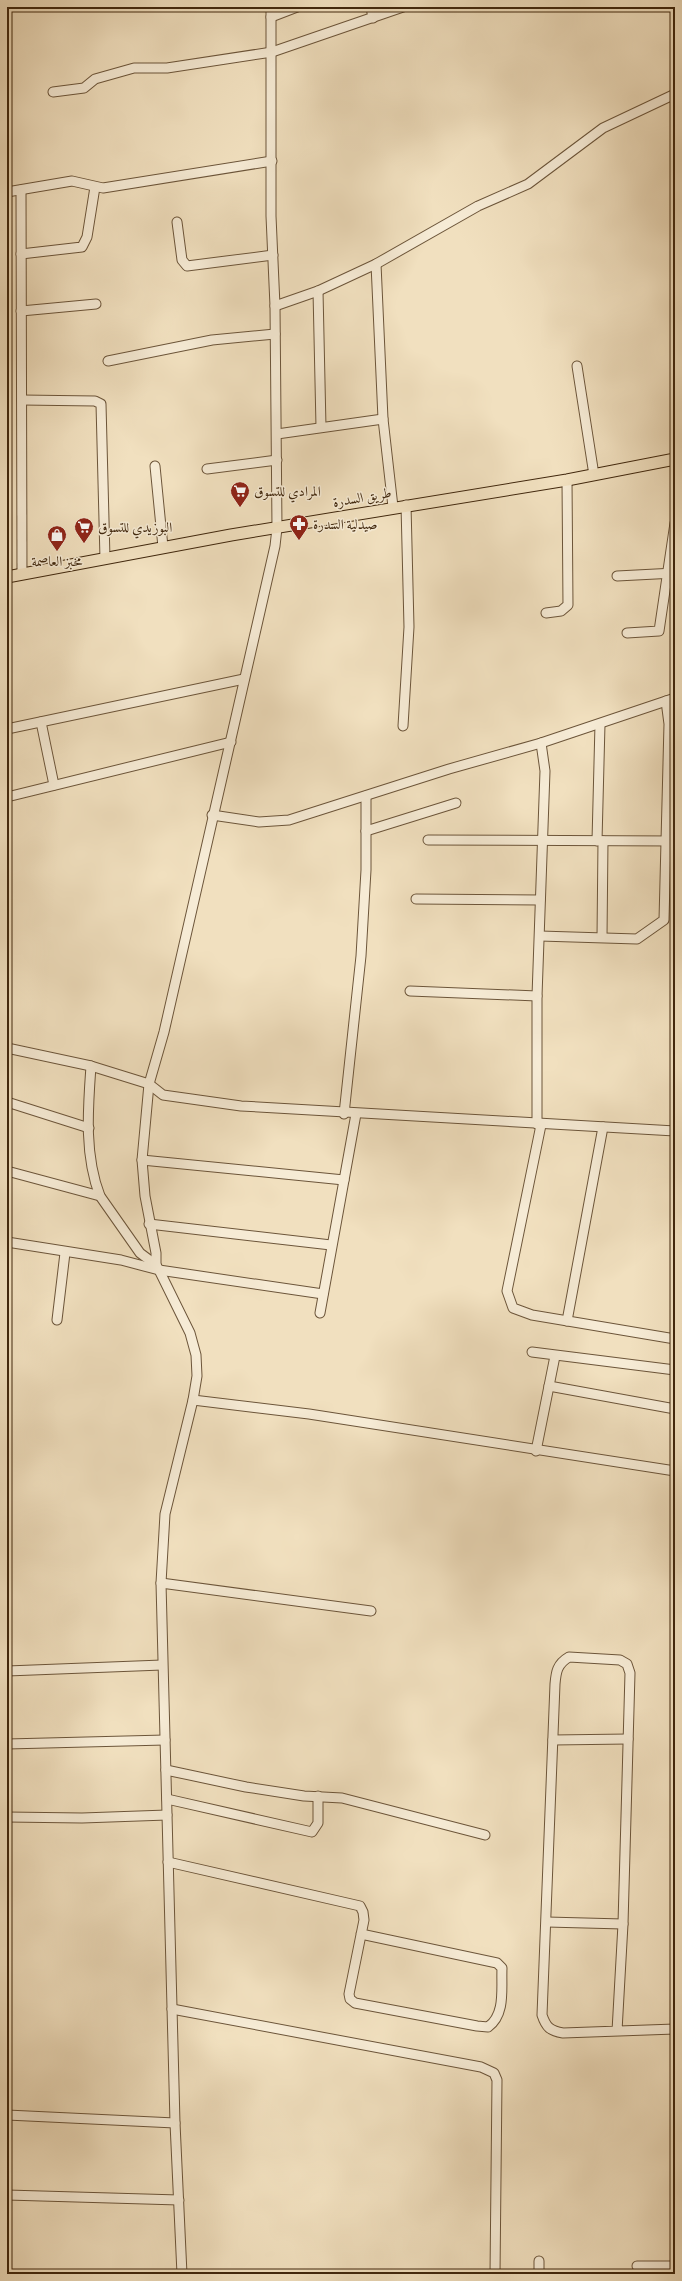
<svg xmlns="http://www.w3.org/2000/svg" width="682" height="2281" viewBox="0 0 682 2281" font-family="'EB Garamond',Amiri,serif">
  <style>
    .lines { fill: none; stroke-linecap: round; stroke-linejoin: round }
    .minor-casing { stroke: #6c553a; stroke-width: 11 }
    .major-casing { stroke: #40270d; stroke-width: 13 }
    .minor { stroke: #f6ebd5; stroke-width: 9 }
    .major { stroke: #f1e0bf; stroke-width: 11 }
    .labels { text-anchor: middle; stroke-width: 3; stroke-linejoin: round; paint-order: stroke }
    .poi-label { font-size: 14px; fill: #40270d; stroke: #f6ebd5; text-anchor: start }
    .street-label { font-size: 14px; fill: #40270d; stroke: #f6ebd5 }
  </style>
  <rect width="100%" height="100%" fill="#f1e0bf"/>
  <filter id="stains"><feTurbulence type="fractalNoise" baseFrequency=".005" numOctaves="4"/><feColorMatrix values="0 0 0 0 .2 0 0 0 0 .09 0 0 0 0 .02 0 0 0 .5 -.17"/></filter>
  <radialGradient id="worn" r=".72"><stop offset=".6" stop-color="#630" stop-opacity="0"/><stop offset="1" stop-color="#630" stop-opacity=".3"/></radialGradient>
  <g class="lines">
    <defs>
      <g id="minor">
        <path d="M371,7l2,11"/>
        <path d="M271,17l26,-10"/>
        <path d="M53,92l31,-4 11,-9 39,-11h33l105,-16 131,-45"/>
        <path d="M21,190l1,384"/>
        <path d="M7,192l65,-11 31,7 169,-27"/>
        <path d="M177,222l5,38 5,6 86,-11"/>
        <path d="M21,254l61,-7 5,-10 8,-50"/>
        <path d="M376,264l7,155 10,88"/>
        <path d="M318,291l3,136"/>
        <path d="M275,306l43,-15 58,-27 102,-58 50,-22 75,-56 72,-34"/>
        <path d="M21,311l75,-7"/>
        <path d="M108,361l104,-21 63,-6"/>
        <path d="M577,366l17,109"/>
        <path d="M22,400l73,1 6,3 4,155"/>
        <path d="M277,434l106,-15"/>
        <path d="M155,466l8,81"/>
        <path d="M207,469l70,-9"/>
        <path d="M617,576l58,-3"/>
        <path d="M546,613l15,-2 7,-6 -1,-125"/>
        <path d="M627,633l32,-2 16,-108"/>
        <path d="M41,722l13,63"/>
        <path d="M403,726l6,-99 -3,-122"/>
        <path d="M7,729l237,-50"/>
        <path d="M7,797l224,-55"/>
        <path d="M212,815l47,7 30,-2 160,-51 92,-26 134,-45"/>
        <path d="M366,831l90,-28"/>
        <path d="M428,840l247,1"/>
        <path d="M597,841l3,-117"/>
        <path d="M416,899l124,1"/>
        <path d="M540,936l97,3 27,-19 5,-196 -3,-23"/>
        <path d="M602,937l1,-96"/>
        <path d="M410,991l127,5"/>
        <path d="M7,1048l84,18 58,18 14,11 78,11 434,25"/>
        <path d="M91,1066c-3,42 -7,89 9,130l40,57 16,12 3,5 31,63 6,22 1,21 -4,24 -28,114 -4,69 14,540 7,151"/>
        <path d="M7,1102l82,26"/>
        <path d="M344,1114l17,-158 5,-86v-74"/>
        <path d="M537,1124v-128l8,-225 -4,-28"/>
        <path d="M541,1125l-34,166 6,17 19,7 143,24"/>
        <path d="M142,1160l202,20"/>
        <path d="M7,1171l93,25"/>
        <path d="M149,1224l182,21"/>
        <path d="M7,1242l114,18 38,10 164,24"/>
        <path d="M156,1265v-12l-11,-57 -3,-36 7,-76 15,-52 111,-486 2,-18 -2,-222 -4,-90v-209"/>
        <path d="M320,1313l36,-199"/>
        <path d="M57,1320l8,-67"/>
        <path d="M567,1321l36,-194"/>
        <path d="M532,1352l143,18"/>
        <path d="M549,1386l126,23"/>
        <path d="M193,1400l116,14 366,57"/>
        <path d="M536,1451l19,-95"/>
        <path d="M161,1583l210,28"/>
        <path d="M7,1671l155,-6"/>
        <path d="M553,1740l75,-1"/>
        <path d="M7,1744l158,-4"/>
        <path d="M166,1770l80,17 58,9 38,2 143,37"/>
        <path d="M167,1799l145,33 6,-9v-27"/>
        <path d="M7,1817l75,1 85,-3"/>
        <path d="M168,1862l192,44 3,6 1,8 -15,74 1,5 5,4 122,23 11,1c18,-13 13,-39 14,-59l-5,-5 -136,-29"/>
        <path d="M547,1922l76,2"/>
        <path d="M172,2009l309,58 13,6 3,7 -2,194"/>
        <path d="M617,2031l6,-107 7,-251 -3,-9 -7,-4 -51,-3c-12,7 -13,15 -14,27l-13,331c4,12 8,16 21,18l112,-4"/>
        <path d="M7,2115l168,8"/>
        <path d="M7,2195l172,5"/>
        <path d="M637,2266h38"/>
        <path d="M539,2274v-13"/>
      </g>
      <path id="major" d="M7,577l224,-42 336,-55 108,-21"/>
    </defs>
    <use href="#minor" class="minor-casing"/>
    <use href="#major" class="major-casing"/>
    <use href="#minor" class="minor"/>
    <use href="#major" class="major"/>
  </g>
  <defs>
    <symbol id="supermarket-pin" viewBox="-11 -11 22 30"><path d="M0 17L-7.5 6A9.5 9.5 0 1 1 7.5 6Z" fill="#8f2418" stroke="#f6ebd5"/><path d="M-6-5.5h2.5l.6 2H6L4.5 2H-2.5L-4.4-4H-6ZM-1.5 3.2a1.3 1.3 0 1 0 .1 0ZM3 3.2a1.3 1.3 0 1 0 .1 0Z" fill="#fff"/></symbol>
    <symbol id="pharmacy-pin" viewBox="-11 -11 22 30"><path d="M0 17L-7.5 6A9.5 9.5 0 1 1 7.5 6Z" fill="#8f2418" stroke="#f6ebd5"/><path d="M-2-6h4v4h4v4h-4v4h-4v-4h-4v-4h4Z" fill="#fff"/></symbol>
    <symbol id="shop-pin" viewBox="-11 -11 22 30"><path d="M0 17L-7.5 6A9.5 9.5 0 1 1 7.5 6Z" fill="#8f2418" stroke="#f6ebd5"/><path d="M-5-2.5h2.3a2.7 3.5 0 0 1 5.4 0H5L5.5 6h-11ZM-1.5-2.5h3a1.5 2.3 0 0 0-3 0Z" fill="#fff"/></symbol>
  </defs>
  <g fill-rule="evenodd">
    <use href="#supermarket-pin" x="229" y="480" width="22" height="30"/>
    <use href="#pharmacy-pin" x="288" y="513" width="22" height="30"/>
    <use href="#supermarket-pin" x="73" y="516" width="22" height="30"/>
    <use href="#shop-pin" x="46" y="524" width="22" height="30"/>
  </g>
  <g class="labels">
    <g class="poi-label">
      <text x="254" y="496">المرادي للتسوق</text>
      <text x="313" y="529">صيدلية السدرة</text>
      <text x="98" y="532">البوزيدي للتسوق</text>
      <text x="57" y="566" text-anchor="middle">مخبز العاصمة</text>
    </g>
    <g class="street-label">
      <text transform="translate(362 497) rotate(-10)" y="5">طريق السدرة</text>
    </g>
  </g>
  <rect width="682" height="2281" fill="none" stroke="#f1e0bf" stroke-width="24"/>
  <rect x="8" y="8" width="666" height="2265" fill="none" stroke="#40270d" stroke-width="2"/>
  <rect x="12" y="12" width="658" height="2257" fill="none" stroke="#40270d"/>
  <rect width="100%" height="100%" filter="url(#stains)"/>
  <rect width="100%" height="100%" fill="url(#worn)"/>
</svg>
